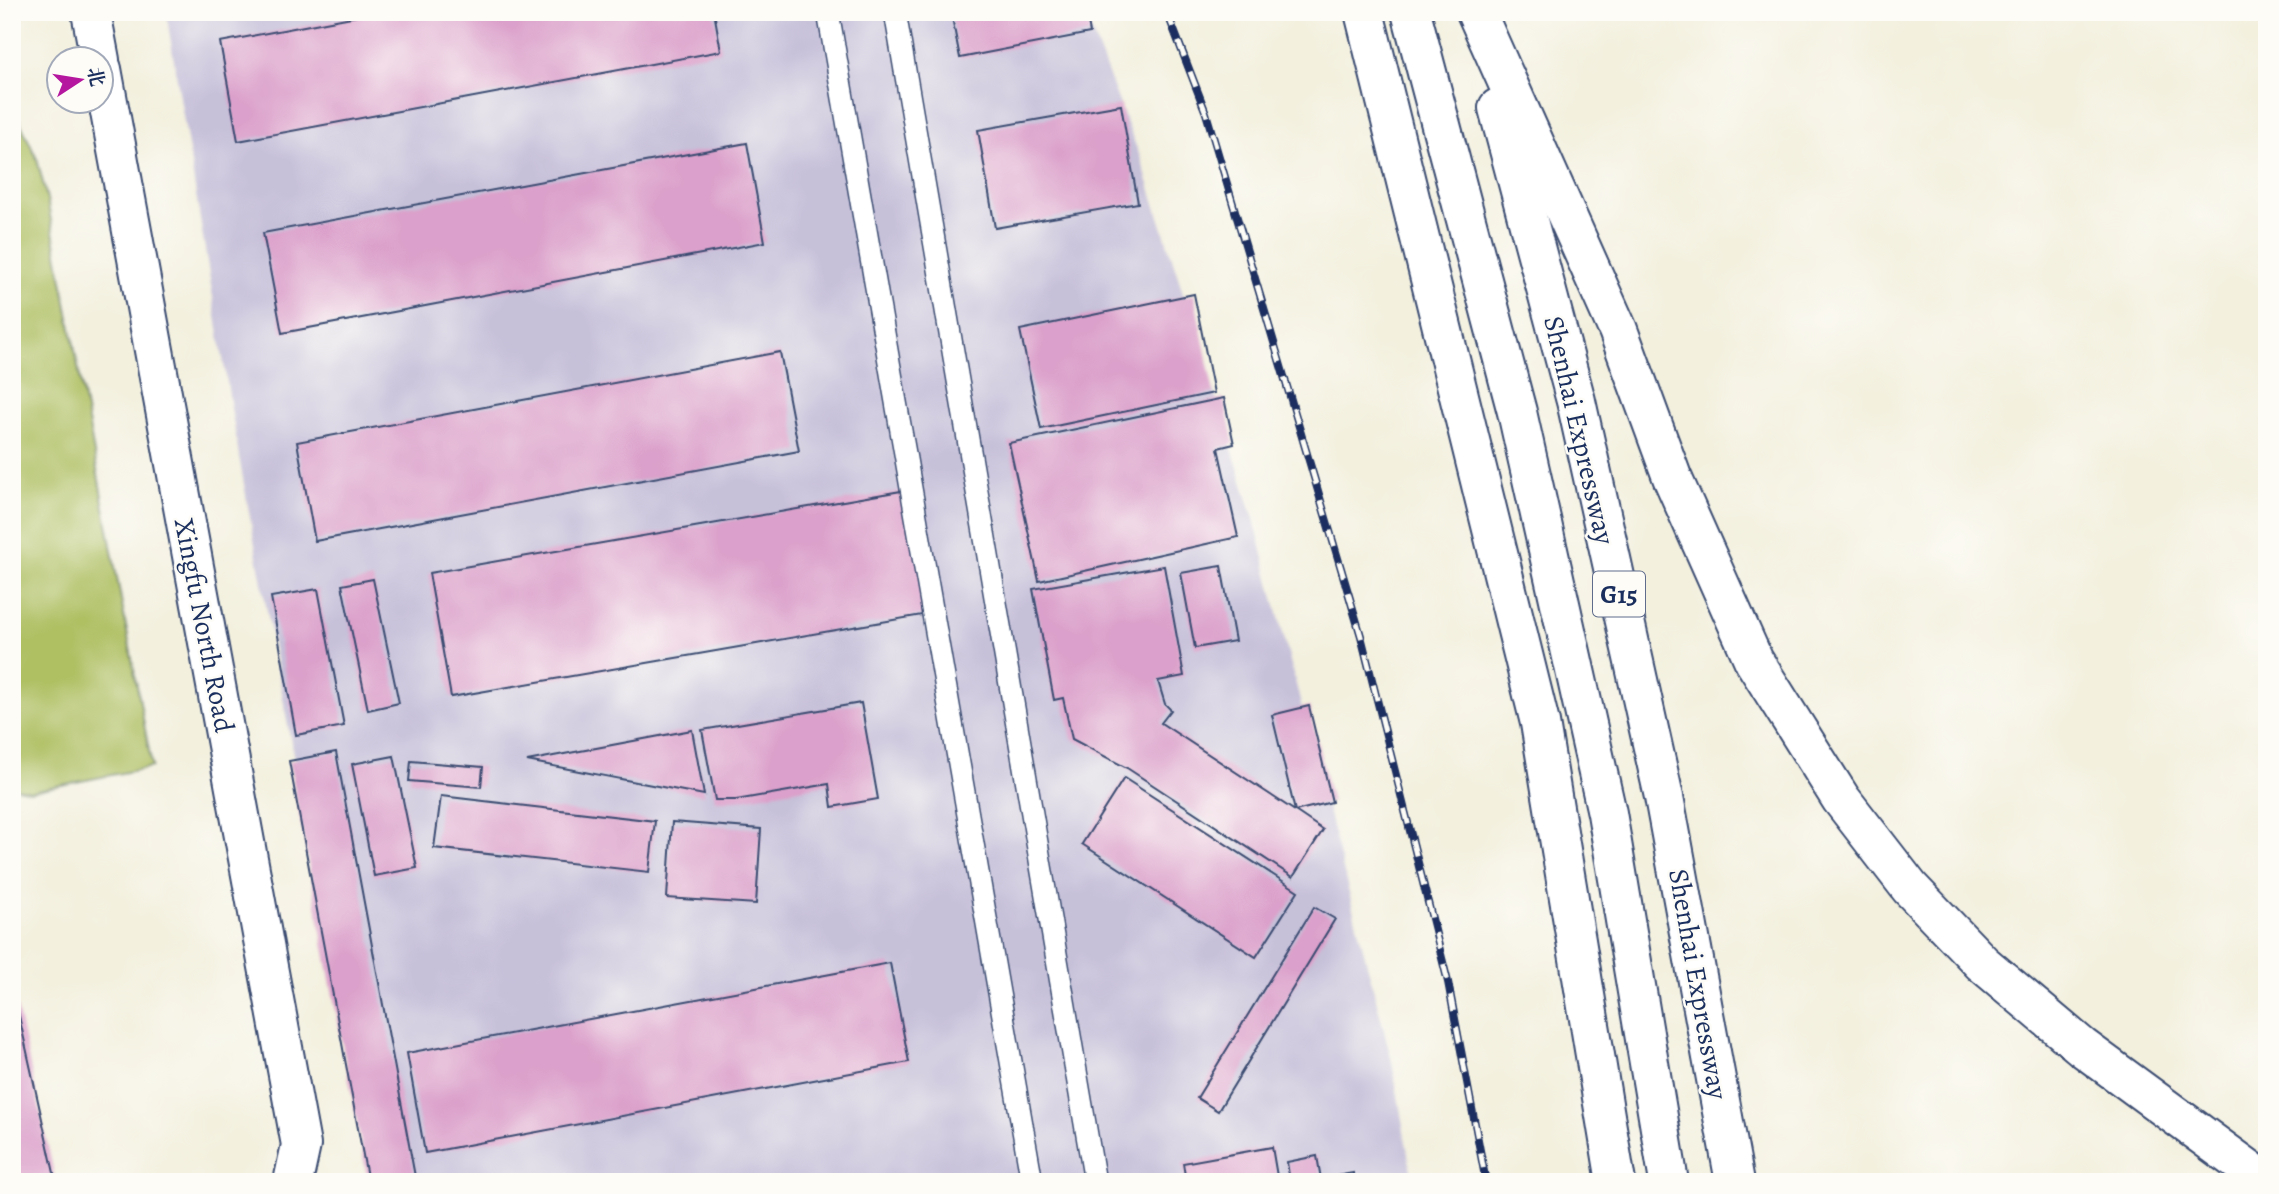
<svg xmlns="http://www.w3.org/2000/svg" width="2279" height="1194" viewBox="0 0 2279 1194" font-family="Alegreya,'Noto Serif SC',serif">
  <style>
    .industrial { fill: #c6c0d9 }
    .green { fill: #afc063; stroke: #657860; stroke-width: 2 }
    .building { fill: #dba0cb }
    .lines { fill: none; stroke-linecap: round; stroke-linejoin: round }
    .service-casing { stroke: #3b4c71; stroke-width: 24 }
    .secondary-casing { stroke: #3b4c71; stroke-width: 42 }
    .motorway-casing { stroke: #3b4c71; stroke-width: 42 }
    .service { stroke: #fff; stroke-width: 21 }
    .secondary { stroke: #fff; stroke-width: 38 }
    .motorway { stroke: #fff; stroke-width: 38 }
    .rail-casing { stroke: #1b2f5e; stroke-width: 8 }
    .rail { stroke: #fdfcf7; stroke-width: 5; stroke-dasharray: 16; stroke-linecap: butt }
    .labels { text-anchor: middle; stroke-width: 5; stroke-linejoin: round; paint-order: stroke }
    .shield { fill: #fdfcf7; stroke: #5f6c8c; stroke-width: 2 }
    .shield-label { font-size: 26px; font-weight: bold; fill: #1b2f5e }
    .street-label { font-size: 28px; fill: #1b2f5e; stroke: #fdfcf7 }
  </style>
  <rect width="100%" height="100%" fill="#fdfcf7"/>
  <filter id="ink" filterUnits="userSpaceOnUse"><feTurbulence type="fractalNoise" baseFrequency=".0143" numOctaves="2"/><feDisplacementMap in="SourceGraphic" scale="14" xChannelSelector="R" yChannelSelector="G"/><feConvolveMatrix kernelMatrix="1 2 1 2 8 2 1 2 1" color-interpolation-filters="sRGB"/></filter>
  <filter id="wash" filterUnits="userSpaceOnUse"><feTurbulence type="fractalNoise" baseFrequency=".00686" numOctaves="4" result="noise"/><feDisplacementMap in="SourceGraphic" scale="28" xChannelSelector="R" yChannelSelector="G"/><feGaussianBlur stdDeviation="1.57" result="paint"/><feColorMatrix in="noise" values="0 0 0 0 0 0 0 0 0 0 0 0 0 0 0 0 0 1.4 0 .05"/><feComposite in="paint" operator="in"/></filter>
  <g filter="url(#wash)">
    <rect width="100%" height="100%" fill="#f3f0de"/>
    <path class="industrial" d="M166,12h918l57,147 113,360 138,543 21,120h-1042l-130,-714z"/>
    <path class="green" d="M12,105l25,54 10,40 105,568 -121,24 -19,-4z"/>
    <g id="blocks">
      <g class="building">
        <path d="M378,12h336l7,39 -483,90 -18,-99z"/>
        <path d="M951,12h135l4,21 -130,25z"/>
        <path d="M1121,105l17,98 -143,25 -17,-98z"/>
        <path d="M747,143l18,99 -483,91 -19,-100z"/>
        <path d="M1194,294l20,99 -173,36 -21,-99z"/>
        <path d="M780,352l19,99 -484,90 -18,-99z"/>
        <path d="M1224,398l10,46 -16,4 20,89 -199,44 -30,-138z"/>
        <path d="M907,490l21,124 -477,83 -22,-124z"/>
        <path d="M1164,566l20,110 -26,5 7,23 6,6 -10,13 134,88 -23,-96 37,-9 23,96 -37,9 28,19 -30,47 -166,-109 -55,-29 -9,-41 -9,2 -21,-111z"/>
        <path d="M1221,566l14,75 -40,7 -14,-75z"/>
        <path d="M373,579l26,124 -31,7 -26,-125z"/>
        <path d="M318,589l26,137 -48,9 -25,-138z"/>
        <path d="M861,703l17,96 -46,8 -3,-23 -93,16h-21l-13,-70z"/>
        <path d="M692,730l12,65 -177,-34z"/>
        <path d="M336,752l80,430h-48l-79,-421z"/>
        <path d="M394,756l23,112 -43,8 -22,-112z"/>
        <path d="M411,761l72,6 -2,20 -72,-6z"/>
        <path d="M1124,778l174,113 -42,66 -174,-113z"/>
        <path d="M441,796l214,25 -6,51 -215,-24z"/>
        <path d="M672,822l89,7 -5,75 -89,-6z"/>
        <path d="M1314,907l21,12 -117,192 -21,-13z"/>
        <path d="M890,963l19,99 -484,91 -18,-100z"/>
        <path d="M12,989h1l43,193h-44z"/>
        <path d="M1272,1147l6,35h-92l-3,-19z"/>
        <path d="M1317,1156l4,23 32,-6 1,9h-64l-3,-20z"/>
      </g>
    </g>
  </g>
  <g filter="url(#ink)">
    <use href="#blocks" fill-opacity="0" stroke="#3b4c71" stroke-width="2"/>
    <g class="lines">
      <defs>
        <g id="service">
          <path d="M828,12l204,1170"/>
          <path d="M895,12l200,1170"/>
        </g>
        <g id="secondary">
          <path d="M91,12l9,48"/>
          <path d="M102,69l199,1076 -8,37"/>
        </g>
        <g id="motorway">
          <path d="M1364,12l176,711 76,459"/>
          <path d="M1411,12l106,400 90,401 62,369"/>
          <path d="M1476,12l142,318 54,147 82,184 87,138 69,89 72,75 100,84 184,135"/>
          <path d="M1498,108l78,293 88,396 71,385"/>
        </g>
      </defs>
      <use href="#service" class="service-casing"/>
      <use href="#secondary" class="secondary-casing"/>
      <use href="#motorway" class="motorway-casing"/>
      <use href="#service" class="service"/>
      <use href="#secondary" class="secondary"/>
      <use href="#motorway" class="motorway"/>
      <defs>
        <path id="rail" d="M1167,12l39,101 155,523 87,346 38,200"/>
      </defs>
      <use href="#rail" class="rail-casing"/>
      <use href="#rail" class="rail"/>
    </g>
  </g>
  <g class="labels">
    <rect class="shield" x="1593" y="571.5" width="52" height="45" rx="5"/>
    <g class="shield-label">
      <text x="1619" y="603">G15</text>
    </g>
    <g class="street-label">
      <text transform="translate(1580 430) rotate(77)" y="10">Shenhai Expressway</text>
      <text transform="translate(205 625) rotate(79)" y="10">Xingfu North Road</text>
      <text transform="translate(1699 984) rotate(80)" y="10">Shenhai Expressway</text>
    </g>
  </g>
  <rect width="2279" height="1194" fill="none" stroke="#fdfcf7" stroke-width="42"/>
  <g transform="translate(80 80) rotate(78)"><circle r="33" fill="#fdfcf7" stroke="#a3aaba" stroke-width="2"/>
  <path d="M0-5L12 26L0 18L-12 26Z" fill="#b5179e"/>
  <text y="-10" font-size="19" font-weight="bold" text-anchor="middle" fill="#1b2f5e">北</text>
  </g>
</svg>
